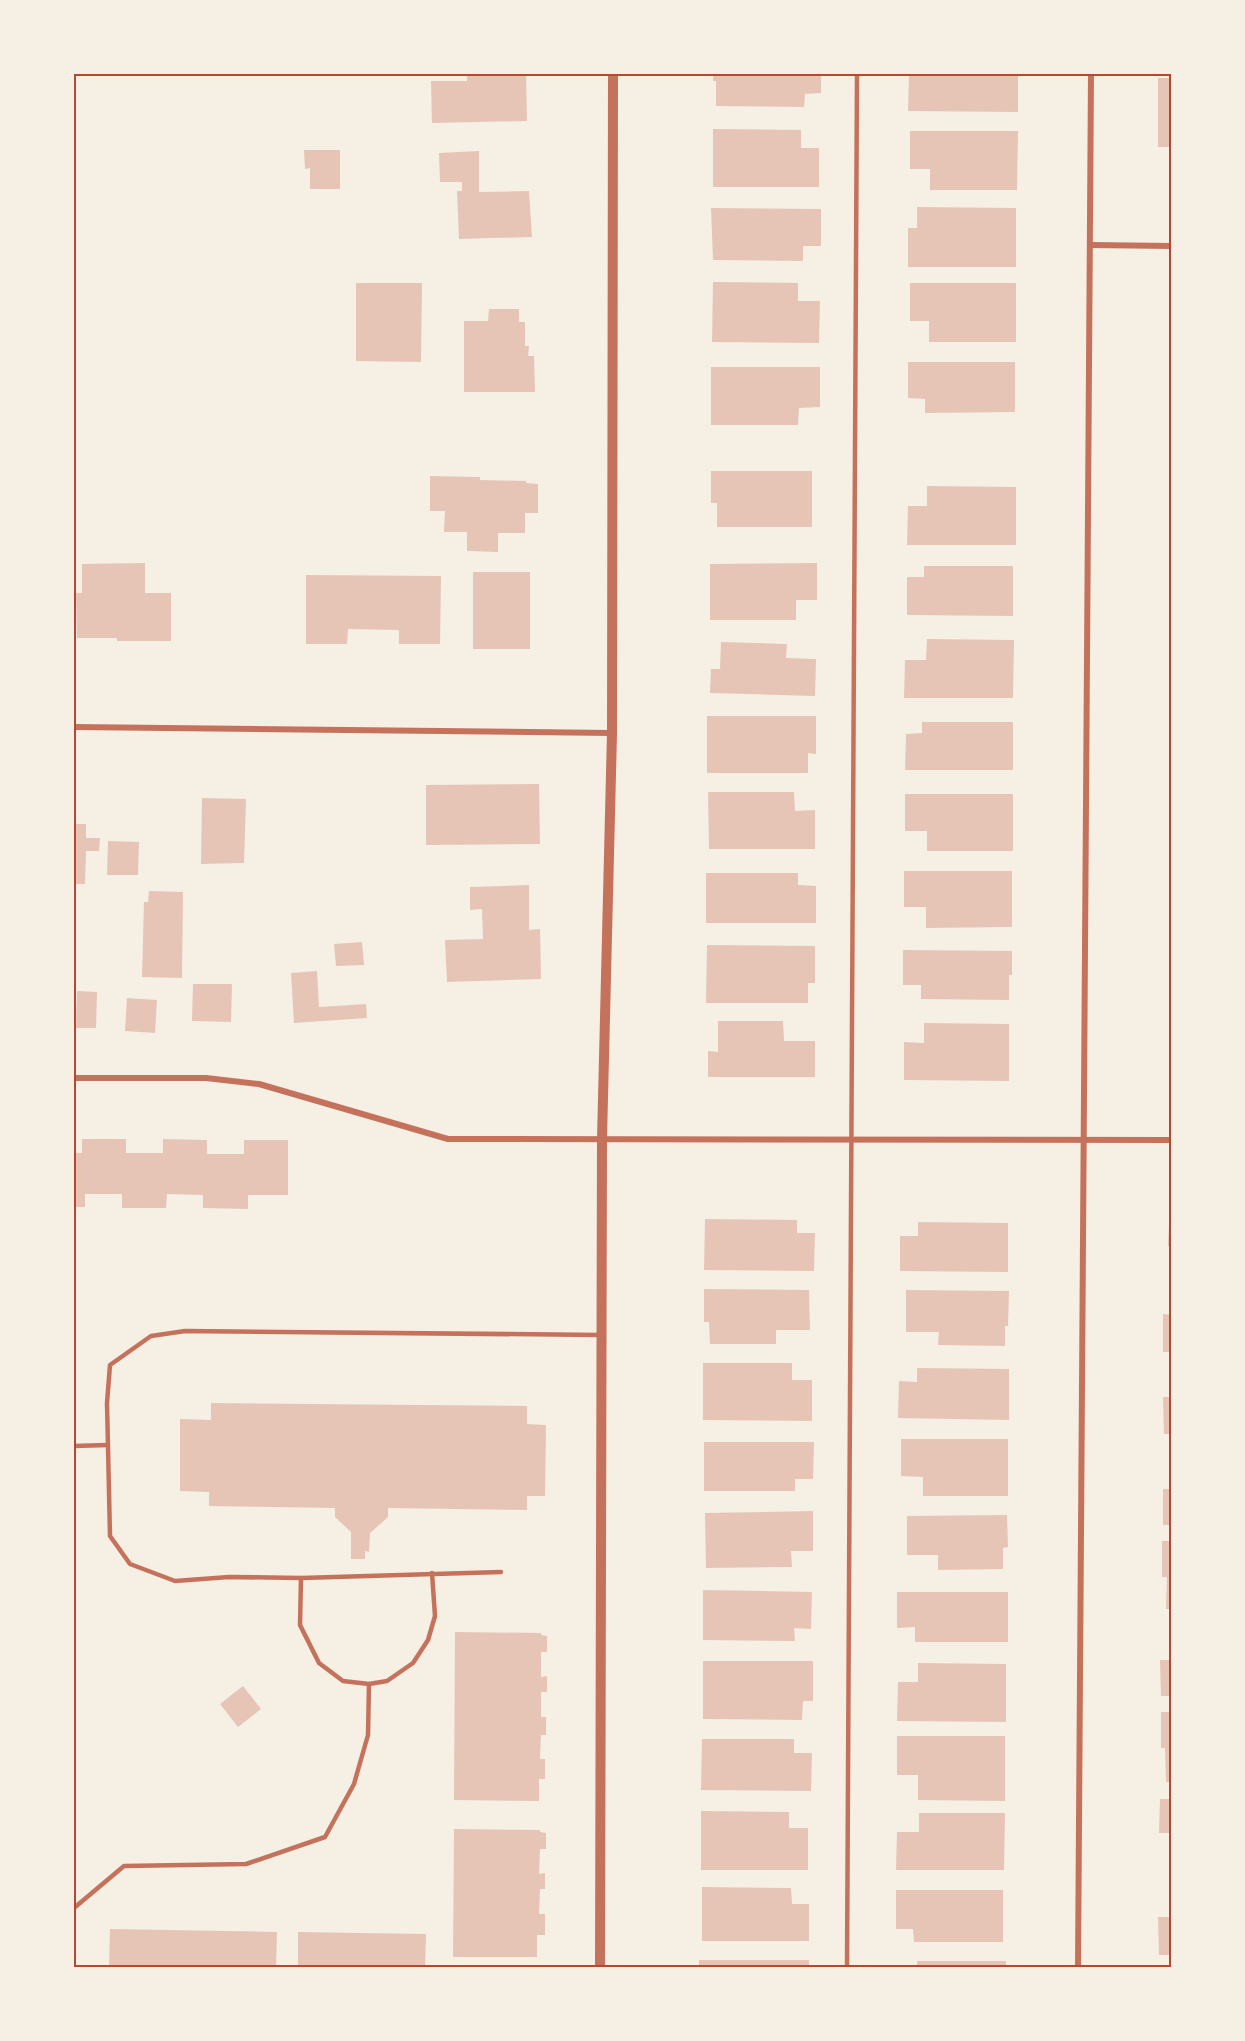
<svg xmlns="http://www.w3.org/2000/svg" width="1245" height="2041" viewBox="0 0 1245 2041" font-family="Quicksand,sans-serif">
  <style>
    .building { fill: #e6c5b7 }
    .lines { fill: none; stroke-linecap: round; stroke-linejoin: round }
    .service { stroke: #c5725c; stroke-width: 4.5 }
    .minor { stroke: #c5725c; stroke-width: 6 }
    .tertiary { stroke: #c5725c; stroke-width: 10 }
    .neatline { fill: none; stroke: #b5482f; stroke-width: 2 }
  </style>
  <rect width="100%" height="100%" fill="#f6efe4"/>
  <g class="building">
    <path d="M467,74h59l1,47 -95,2 -1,-42h36z"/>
    <path d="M713,74h108v19l-16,1 -1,13 -88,-1v-25h-3z"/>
    <path d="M909,74h109v38l-110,-1z"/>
    <rect x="1158" y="78" width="14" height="69"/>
    <path d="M713,129l88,1v18h18v39h-106z"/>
    <path d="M910,131h108l-1,59h-87v-21h-20z"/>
    <path d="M304,150h36v39h-30v-21l-5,1z"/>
    <path d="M479,151v41l50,-1 3,46 -73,2 -2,-48h5v-9h-22l-1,-29z"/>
    <path d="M917,207l99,1v59h-108v-39h9z"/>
    <path d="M711,208l110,1v37h-18v15l-90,-1z"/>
    <path d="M713,282l85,1v18h22l-1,42 -107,-1z"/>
    <path d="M356,283h66l-1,79 -65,-1z"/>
    <path d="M910,283h106v59h-87v-21h-19z"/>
    <path d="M489,309h30v13h6v24h4l-1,10h6l1,36h-71v-71h24z"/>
    <path d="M908,362h107v50l-90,1v-14l-17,-1z"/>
    <path d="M711,367h109v40l-21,1 -1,17h-87z"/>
    <path d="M711,471h101v56h-95v-24h-6z"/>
    <path d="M430,476l50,1v3l46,1v2l12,1v29h-13v20h-27v19l-31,-1v-19h-23l1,-21h-15z"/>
    <path d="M927,486l89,1v58h-109l1,-39h19z"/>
    <path d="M145,563v30h26v48h-54v-3h-40l-1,-45h6v-29z"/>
    <path d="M817,563v37h-21v20h-86v-56z"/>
    <path d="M924,566h89v50l-106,-1v-38h17z"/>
    <rect x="473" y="572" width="57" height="77"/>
    <path d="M306,575l135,1 -1,68h-41v-14l-51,-1 -1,15h-41z"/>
    <path d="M927,639l87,1 -1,58h-109l1,-38h21z"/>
    <path d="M721,642l66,2 -1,14 30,1 -1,37 -105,-3 1,-24h9z"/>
    <path d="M707,716h109v38l-8,-1v20h-101z"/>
    <path d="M922,722h91v48h-108l1,-36 16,-1z"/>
    <path d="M539,784l1,60 -114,1v-60z"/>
    <path d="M708,792h86l1,19 20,-1v39h-106z"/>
    <path d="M905,794h108v57h-86v-20h-22z"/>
    <path d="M202,798l44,1 -2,64 -43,1z"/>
    <path d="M74,824h12v14h14l-1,13h-13l-1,33h-11z"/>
    <path d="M108,841l31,1 -1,33h-31z"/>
    <path d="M904,871h108v56l-86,1v-21h-22z"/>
    <path d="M706,873h92v12l18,1v37h-110z"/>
    <path d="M529,885v45l11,-1 1,50 -94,3 -2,-42 38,-1 -1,-30 -12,1v-23z"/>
    <path d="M149,891l34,1 -1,86 -40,-1 2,-75h4z"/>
    <path d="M362,942l2,23 -28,1 -2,-22z"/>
    <path d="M707,945l108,1v37h-7v20h-102z"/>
    <path d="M903,950l109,1v24h-3v25l-88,-1v-14h-18z"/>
    <path d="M317,971l2,36 47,-3 1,14 -73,5 -3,-50z"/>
    <path d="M193,984h39l-1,38 -39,-1z"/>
    <path d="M77,991l20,1 -1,36h-20z"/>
    <path d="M127,998l30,2 -2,33 -30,-2z"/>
    <path d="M718,1021h65l1,20h31v36h-107v-26l10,1z"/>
    <path d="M924,1023l85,1v57l-105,-1v-38l20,1z"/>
    <path d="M82,1139h44v14h37v-14l44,1v14h37v-14h44v55h-40v14l-45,-1v-13l-36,-1 -1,14h-44v-14h-37v13h-11v-54h8z"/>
    <path d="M705,1219l92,1v13h18l-1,38 -110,-1z"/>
    <path d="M918,1222l90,1v49l-108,-1v-35h18z"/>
    <path d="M1169,1223h3v23h-4z"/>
    <path d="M704,1289l105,1 1,40h-34v14h-66l-1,-22h-5z"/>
    <path d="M906,1290l103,1 -1,35h-3v20l-67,-1 1,-13h-33z"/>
    <path d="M1163,1314l9,1v37h-9z"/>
    <path d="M703,1363h89v17h20v41l-109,-1z"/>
    <path d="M917,1368l92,1v51l-111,-2 1,-37 18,1z"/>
    <path d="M1163,1397h9v37h-8z"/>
    <path d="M211,1403l316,3v18l19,1 -1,71h-18v14l-139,-2v9l-18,16 -1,19 -4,-1v8h-14v-27l-16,-15v-9l-126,-2v-14l-29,-1v-72l31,1z"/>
    <path d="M901,1439h107v57h-85v-19l-22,-1z"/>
    <path d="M704,1442h110l-1,37h-18v12h-91z"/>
    <rect x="1163" y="1489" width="9" height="36"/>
    <path d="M813,1511v40h-22l1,16 -86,1 -1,-55z"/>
    <path d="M1007,1515l1,32 -5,1v21l-65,1v-15h-31v-39z"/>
    <path d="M1162,1541h10v68h-6l1,-32h-5z"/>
    <path d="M703,1590l109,2 -1,37 -17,-1 1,13 -92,-1z"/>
    <path d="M897,1592h111v50h-93v-15l-18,1z"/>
    <path d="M455,1632l86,1v2l6,1v16h-6v25l6,-1v16h-6v25h5v18h-5l-1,24h5v20h-6v22l-85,-1z"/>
    <path d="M1160,1660h12v36h-11z"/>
    <path d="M703,1661h110v40h-10l-1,19 -99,-1z"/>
    <path d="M918,1663l88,1v58l-109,-1 1,-39h20z"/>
    <path d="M243,1686l18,23 -23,18 -18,-23z"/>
    <path d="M1161,1712h11v70h-6l-1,-34h-4z"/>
    <path d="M897,1736h108v65l-87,-1v-25h-21z"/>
    <path d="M702,1739h92v14h18l-1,38 -110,-1z"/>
    <path d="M1160,1799h12v34h-13z"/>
    <path d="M701,1811l88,1v16h19v42h-107z"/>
    <path d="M919,1813h86l-1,57h-108l1,-38h22z"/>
    <path d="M454,1829l86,1v2l6,1v16h-6l-1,25 6,-1v16h-5l-1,25h6v21h-8v22h-84z"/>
    <path d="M702,1887l89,1 1,16h17v37h-107z"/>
    <path d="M896,1890h107v52h-89l-1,-13h-17z"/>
    <path d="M1158,1917h14v38h-13z"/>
    <path d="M110,1929l167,3 -1,36h-167z"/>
    <path d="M298,1932l128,2 -1,34h-127z"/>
    <rect x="699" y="1960" width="110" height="8"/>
    <rect x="917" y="1961" width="89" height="7"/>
  </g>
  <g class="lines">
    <g class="service">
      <path d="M74,1446l34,-1"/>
      <path d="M501,1572l-200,6 -72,-1 -54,4 -45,-17 -20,-28 -3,-133 3,-38 41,-29 34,-5 416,4"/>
      <path d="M301,1578l-1,47 19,38 24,18 26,3"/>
      <path d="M74,1908l50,-42 122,-2 79,-27 29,-53 14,-49 1,-51 18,-3 26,-18 15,-23 7,-24 -3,-43"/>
      <path d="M847,1968l10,-1894"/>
    </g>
    <g class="minor">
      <path d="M1090,245l82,1"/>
      <path d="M74,727l538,6"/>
      <path d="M74,1078h132l53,6 189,55 724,1"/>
      <path d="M1078,1968l13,-1894"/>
    </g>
    <path class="tertiary" d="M600,1968l2,-829 10,-406 1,-659"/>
  </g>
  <rect width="1245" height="2041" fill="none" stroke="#f6efe4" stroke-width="150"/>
  <rect x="75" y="75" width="1095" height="1891" class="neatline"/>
</svg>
